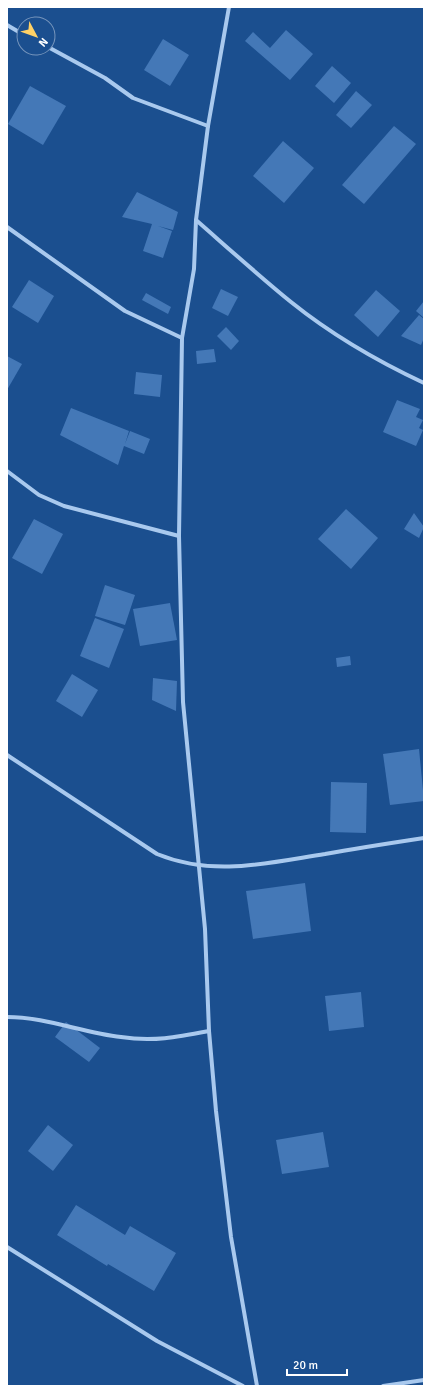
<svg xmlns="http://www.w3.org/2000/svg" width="431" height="1393" viewBox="0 0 431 1393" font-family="Signika,sans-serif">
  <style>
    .building { fill: #4478b7 }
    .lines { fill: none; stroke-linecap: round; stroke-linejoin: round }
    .minor { stroke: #a9c9ee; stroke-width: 4 }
  </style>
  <rect width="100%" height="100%" fill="#1b4f8f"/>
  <g class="building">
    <path d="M286,30l27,24 -23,26 -45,-39 8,-9 17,16z"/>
    <path d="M163,39l26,16 -19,31 -26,-16z"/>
    <path d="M332,66l19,17 -17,20 -19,-17z"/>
    <path d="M30,86l36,20 -23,39 -35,-21z"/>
    <path d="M356,91l16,14 -21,23 -15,-13z"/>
    <path d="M394,126l22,18 -52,60 -22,-19z"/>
    <path d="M283,141l31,27 -30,35 -31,-27z"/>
    <path d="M137,192l41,20 -5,18 -15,-4 14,5 -9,27 -20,-7 9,-27 -30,-7z"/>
    <path d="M29,280l25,16 -16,27 -26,-16z"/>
    <path d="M221,289l17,8 -10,19 -16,-8z"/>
    <path d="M376,290l24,21 -22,26 -24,-22z"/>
    <path d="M146,293l25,14 -3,7 -26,-14z"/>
    <path d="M424,301v17l-8,-7z"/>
    <path d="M419,315l5,4v19l-3,7 -20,-9z"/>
    <path d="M226,327l13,14 -8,9 -14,-14z"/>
    <path d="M214,349l2,13 -19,2 -1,-13z"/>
    <path d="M7,356l15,8 -15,26z"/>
    <path d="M136,372l26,3 -2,22 -26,-3z"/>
    <path d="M397,400l23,9 -4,8 7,3 -4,8 4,2 -7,16 -33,-14z"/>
    <path d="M71,408l58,23 -4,13 5,-13 20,8 -6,15 -20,-8 -6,19 -58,-30z"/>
    <path d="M346,509l32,29 -27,31 -33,-30z"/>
    <path d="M414,513l10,14 -5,11 -15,-9z"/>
    <path d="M34,519l29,15 -21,40 -30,-16z"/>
    <path d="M105,585l30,10 -10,30 -30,-9z"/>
    <path d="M170,603l7,37 -37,6 -7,-37z"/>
    <path d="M95,618l29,11 -15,39 -29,-12z"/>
    <path d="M350,656l1,9 -14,2 -1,-9z"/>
    <path d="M72,674l26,16 -16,27 -26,-16z"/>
    <path d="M153,678l24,3 -1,30 -24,-11z"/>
    <path d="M419,749l5,52 -34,4 -7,-51z"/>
    <path d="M331,782l36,1 -1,50 -36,-1z"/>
    <path d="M305,883l6,48 -58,8 -7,-48z"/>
    <path d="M361,992l3,35 -35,4 -4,-35z"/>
    <path d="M66,1022l34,26 -11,14 -34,-25z"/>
    <path d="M48,1125l25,20 -20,26 -25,-20z"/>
    <path d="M323,1132l6,35 -47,7 -6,-34z"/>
    <path d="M76,1205l49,30 5,-9 46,27 -22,38 -46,-27 -1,2 -50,-31z"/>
  </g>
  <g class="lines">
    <g class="minor">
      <path d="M229,7l-21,119 -12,94 -2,49 -12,69 -3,198 4,166 22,227 4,102 7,80 15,126 26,149"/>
      <path d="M7,25l17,10"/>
      <path d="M48,47l57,31 28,20 75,28"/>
      <path d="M196,220c32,28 63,56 95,82 41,33 86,59 133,81"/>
      <path d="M7,227l118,84 57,27"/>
      <path d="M7,471l32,24 25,11 115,30"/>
      <path d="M7,755l150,99c56,23 110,9 168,0 33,-6 66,-11 99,-16"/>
      <path d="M7,1017c39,0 76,16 114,20 32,5 57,0 88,-6"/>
      <path d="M7,1247l150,94 86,45"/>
      <path d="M383,1386l41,-6"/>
    </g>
  </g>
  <rect width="431" height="1393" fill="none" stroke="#ffffff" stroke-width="16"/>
  <g transform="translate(36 36) rotate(131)"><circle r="19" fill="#1b4f8f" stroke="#7695bc"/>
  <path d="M0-3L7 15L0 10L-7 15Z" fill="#ffd166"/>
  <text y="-6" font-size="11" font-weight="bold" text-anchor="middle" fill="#ffffff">N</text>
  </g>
  <path d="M287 1369v6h60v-6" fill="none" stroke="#ffffff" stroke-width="2"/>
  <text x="293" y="1369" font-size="12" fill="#ffffff" stroke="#1b4f8f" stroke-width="3" paint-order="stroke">20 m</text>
</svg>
